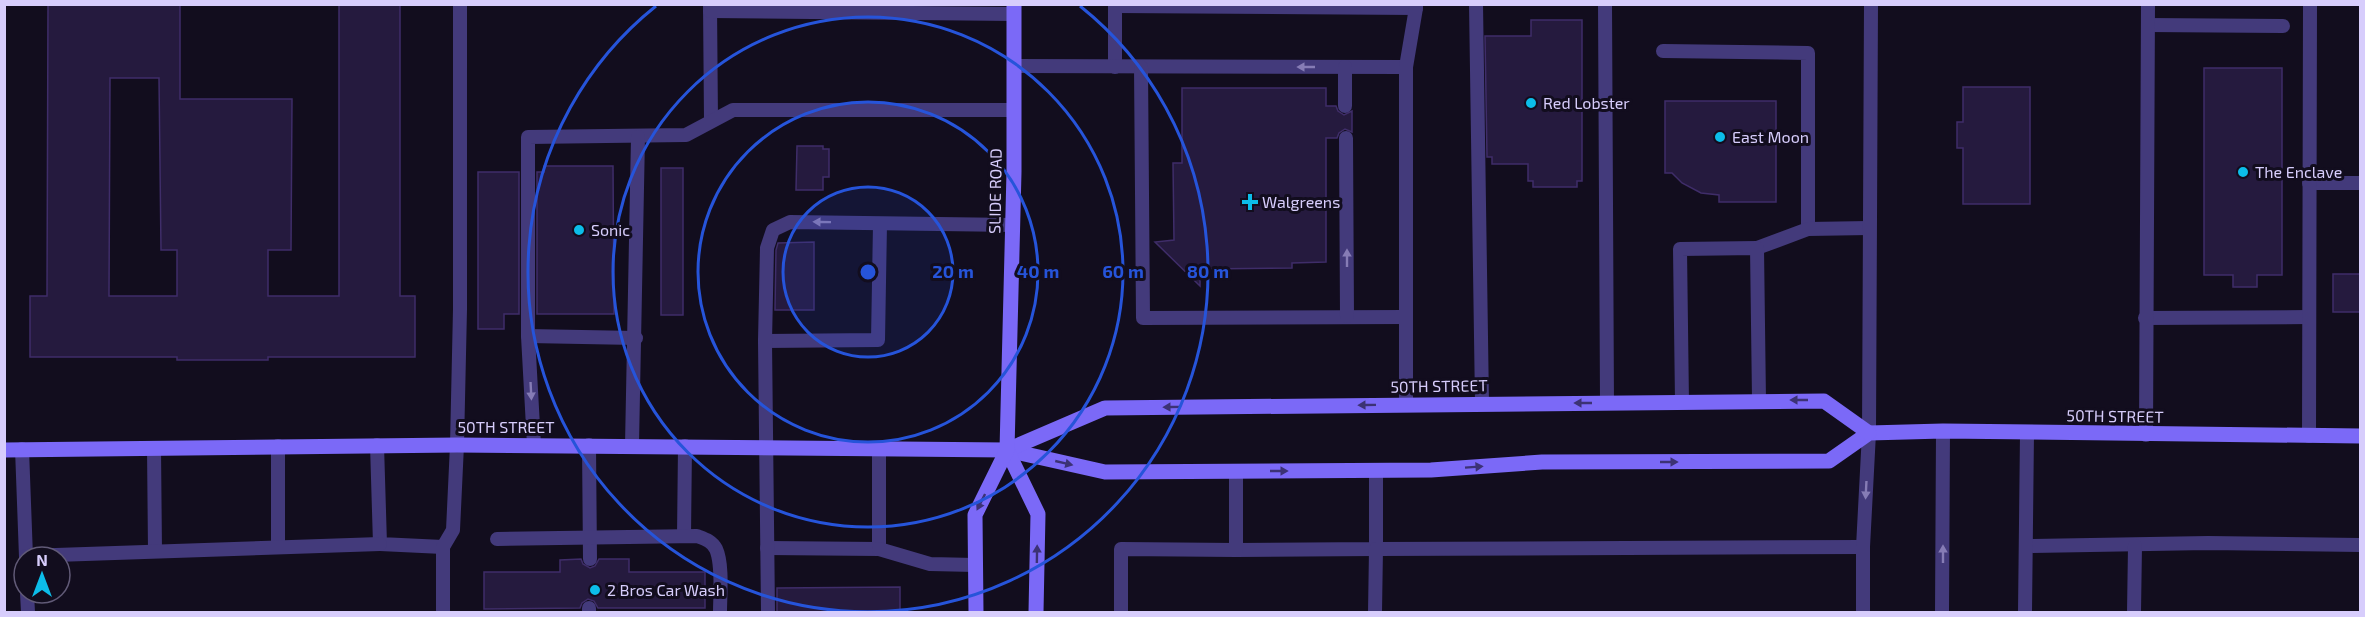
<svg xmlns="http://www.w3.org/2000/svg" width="2365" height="617" viewBox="0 0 2365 617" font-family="'Exo 2',sans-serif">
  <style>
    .building { fill: #251a3e; stroke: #3f2d69; stroke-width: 1.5; fill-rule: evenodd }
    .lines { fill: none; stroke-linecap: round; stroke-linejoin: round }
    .service { stroke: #433a7b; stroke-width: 14 }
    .secondary { stroke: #7b69f7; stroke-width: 15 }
    .oneway { fill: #867cb5 }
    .oneway2 { fill: #3c3275 }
    .ring { fill: none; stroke: #2654da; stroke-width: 3 }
    .poi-dot { fill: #0cbde9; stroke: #120d1e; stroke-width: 2 }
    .labels { text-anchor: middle; stroke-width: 6; stroke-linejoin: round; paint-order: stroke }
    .poi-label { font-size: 16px; fill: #d7cdfc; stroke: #120d1e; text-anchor: start }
    .street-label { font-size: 16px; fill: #d7cdfc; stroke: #120d1e }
    .centre { fill: #2654da; stroke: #120d1e; stroke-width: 3 }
    .ring-label { font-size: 18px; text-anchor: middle; font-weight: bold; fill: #2654da; stroke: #120d1e; stroke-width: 6; stroke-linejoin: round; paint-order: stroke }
  </style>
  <rect width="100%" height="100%" fill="#120d1e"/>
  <g class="building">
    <path d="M48,4h132v95h112l-1,151h-23v46h71v-292h61v292h15v61h-147v3h-91v-3h-147v-61h17zM110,78h49l2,172h16v46h-68z"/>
    <path d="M1531,20h51v161h-5v6h-44v-6h-5v-17h-36v-7h-5l-2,-121h46z"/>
    <path d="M2204,68h78v207h-25v12h-24v-12h-29z"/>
    <path d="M1963,87h67v117h-67v-56h-6v-26h6z"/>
    <path d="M1182,88h144v18h10l2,5 6,4 8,-4v21l-7,-3 -6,4 -2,5h-11v124l-34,1v5l-92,1v17l-45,-44 19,-2 -1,-77h9z"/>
    <path d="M1665,101h111v101h-57v-7l-18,-2 -19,-10 -10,-10h-7z"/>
    <path d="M797,146h26v3h6v28h-6v13h-27z"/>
    <path d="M544,166h69l1,148h-77v-142h7z"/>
    <rect x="661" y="168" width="22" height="147"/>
    <path d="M478,172h41v142h-15v15h-26z"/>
    <path d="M814,242v68h-39l1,-60 2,-7z"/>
    <rect x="2333" y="274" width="28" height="38"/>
    <path d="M581,559l2,5 7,4 5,-2 4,-7h30v13h76v36h-107l-4,-7 -6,-2 -6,4 -2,5 -96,1v-37h76v-12z"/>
    <path d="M900,587v25h-123v-24z"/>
  </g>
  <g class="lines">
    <g class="service">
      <path d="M710,4l1,117"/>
      <path d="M1115,4v2l301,2v-4"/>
      <path d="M1476,4l6,399"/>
      <path d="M1605,4l2,399"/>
      <path d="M1115,6v61"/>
      <path d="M710,11l304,3"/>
      <path d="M2148,25l135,1"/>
      <path d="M1663,51l145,2v176"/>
      <path d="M1014,66l392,1"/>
      <path d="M1141,67l2,251 263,-1"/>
      <path d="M1345,67v39"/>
      <path d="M1346,138l1,178"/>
      <path d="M2309,183h51"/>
      <path d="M1757,248l51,-19 61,-1"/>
      <path d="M2145,318l164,-1"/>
      <path d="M528,336l108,2"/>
      <path d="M765,341l113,-1 2,-116"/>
      <path d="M1682,402l-2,-153 77,-1 2,152"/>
      <path d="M1406,404v-337l10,-59"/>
      <path d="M2146,435l2,-431"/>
      <path d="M2309,436l1,-432"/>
      <path d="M377,445l3,99 63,3"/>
      <path d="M534,445l-6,-109v-199l158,-2 47,-25h281"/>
      <path d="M589,445l1,114"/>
      <path d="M632,445l6,-308"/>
      <path d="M278,446v101"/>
      <path d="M154,448l1,103"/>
      <path d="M22,449l4,108"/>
      <path d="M684,536l1,-90"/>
      <path d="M497,539l200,-3c8,3 15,5 19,13 7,15 4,47 4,63"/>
      <path d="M2026,546l182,-3 152,2"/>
      <path d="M767,548l112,1v-101"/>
      <path d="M879,549l51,15 45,1"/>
      <path d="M1236,550l140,-1v-79"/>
      <path d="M26,556l354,-12"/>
      <path d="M27,593l1,19"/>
      <path d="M443,612v-65l10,-17 4,-85 3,-136v-305"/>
      <path d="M589,612v-4"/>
      <path d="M768,612l-3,-271 2,-93 6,-18 17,-8 223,3"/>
      <path d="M1121,612v-63l115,1v-79"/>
      <path d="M1375,612l1,-63 487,-2"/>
      <path d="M1863,612v-65l6,-114 2,-429"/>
      <path d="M1942,612l1,-181"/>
      <path d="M2025,612l2,-179"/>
      <path d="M2134,612l1,-66"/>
    </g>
    <g class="secondary">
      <path d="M4,450l453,-5 550,5 98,22 326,-2 111,-8 287,-1 40,-28 74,-2 417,5"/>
      <path d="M1007,450l98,-42 719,-7 45,32"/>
      <path d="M1007,450l31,64 -2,98"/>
      <path d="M976,612l-1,-97 32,-65 7,-278v-168"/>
    </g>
  </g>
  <defs><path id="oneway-solid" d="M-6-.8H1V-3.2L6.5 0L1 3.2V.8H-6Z" transform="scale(1.5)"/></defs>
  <g class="oneway">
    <use href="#oneway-solid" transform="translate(1306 67) rotate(180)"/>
    <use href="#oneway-solid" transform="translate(822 222) rotate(-179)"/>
    <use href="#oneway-solid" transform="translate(1347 258) rotate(-90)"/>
    <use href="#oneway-solid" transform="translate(531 391) rotate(87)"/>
    <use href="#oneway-solid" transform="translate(1866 490) rotate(93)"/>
    <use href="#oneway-solid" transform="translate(1943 554) rotate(-90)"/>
  </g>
  <g class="oneway2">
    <use href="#oneway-solid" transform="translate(1799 400) rotate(-180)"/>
    <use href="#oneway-solid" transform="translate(1583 403) rotate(180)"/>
    <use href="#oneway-solid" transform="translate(1367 405) rotate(179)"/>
    <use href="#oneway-solid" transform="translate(1172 407) rotate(179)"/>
    <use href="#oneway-solid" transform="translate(1669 462)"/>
    <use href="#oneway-solid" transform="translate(1064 463) rotate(13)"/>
    <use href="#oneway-solid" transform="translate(1474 467) rotate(-4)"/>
    <use href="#oneway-solid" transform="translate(1279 471)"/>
    <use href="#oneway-solid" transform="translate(981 502) rotate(117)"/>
    <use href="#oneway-solid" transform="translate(1037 554) rotate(-89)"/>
  </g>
  <circle cx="868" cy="272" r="85" fill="#2654da" fill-opacity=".12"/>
  <g class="ring">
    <circle cx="868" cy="272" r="85"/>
    <circle cx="868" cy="272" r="170"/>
    <circle cx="868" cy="272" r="255"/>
    <path d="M1080 6A340 340 0 1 1 656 6"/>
  </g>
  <g class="poi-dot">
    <circle cx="1531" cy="103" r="6"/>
    <circle cx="1720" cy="137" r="6"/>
    <circle cx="2243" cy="172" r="6"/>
    <path d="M1247 193h6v6h6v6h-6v6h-6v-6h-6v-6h6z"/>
    <circle cx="579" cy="230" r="6"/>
    <circle cx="595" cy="590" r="6"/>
  </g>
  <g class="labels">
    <g class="poi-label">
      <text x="1543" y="109">Red Lobster</text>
      <text x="1732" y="143">East Moon</text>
      <text x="2255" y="178">The Enclave</text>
      <text x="1262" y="208">Walgreens</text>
      <text x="591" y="236">Sonic</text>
      <text x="607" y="596">2 Bros Car Wash</text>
    </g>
    <g class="street-label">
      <text transform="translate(995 191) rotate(-89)" y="6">SLIDE ROAD</text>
      <text transform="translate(1439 386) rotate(-1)" y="6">50TH STREET</text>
      <text transform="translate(2115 416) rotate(1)" y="6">50TH STREET</text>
      <text x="506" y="433">50TH STREET</text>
    </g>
  </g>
  <circle cx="868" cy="272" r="9" class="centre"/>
  <g class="ring-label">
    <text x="953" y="278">20 m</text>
    <text x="1038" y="278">40 m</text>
    <text x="1123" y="278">60 m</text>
    <text x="1208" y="278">80 m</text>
  </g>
  <rect width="2365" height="617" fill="none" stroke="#d7cdfc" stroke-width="12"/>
  <g transform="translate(42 575)"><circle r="28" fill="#120d1e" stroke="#615a77" stroke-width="1.5"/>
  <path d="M0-4.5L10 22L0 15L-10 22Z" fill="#0cbde9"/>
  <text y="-9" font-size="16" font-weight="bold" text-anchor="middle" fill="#d7cdfc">N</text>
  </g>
</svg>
